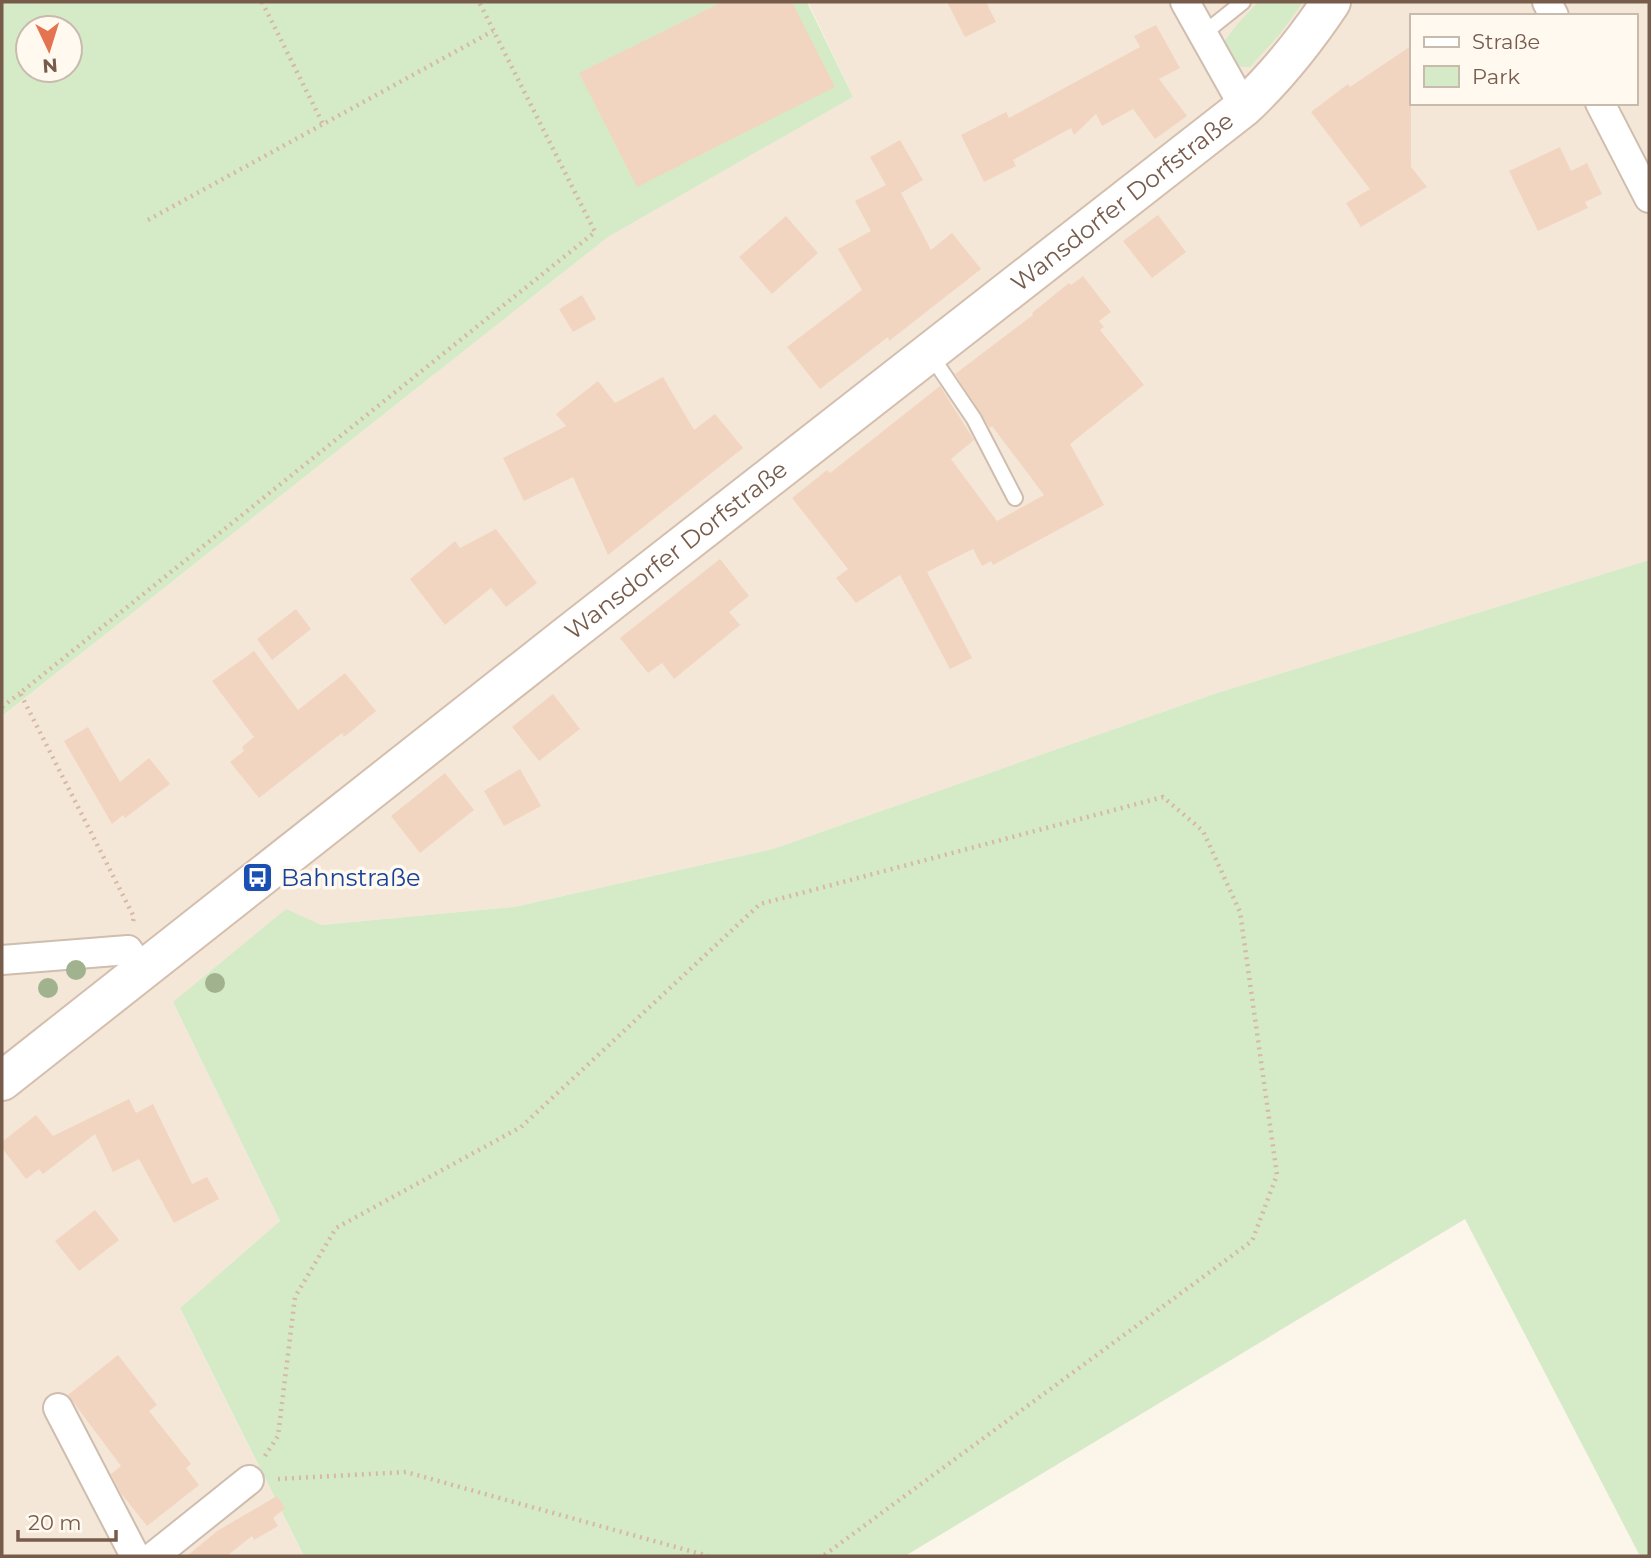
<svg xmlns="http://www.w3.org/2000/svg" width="1651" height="1558" viewBox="0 0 1651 1558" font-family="Montserrat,sans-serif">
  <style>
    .residential { fill: #f4e7d7; fill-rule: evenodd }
    .green { fill: #d5eac7; fill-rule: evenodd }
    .building { fill: #f2d5c0 }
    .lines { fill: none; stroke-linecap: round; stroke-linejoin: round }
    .lane-casing { stroke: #cfbdae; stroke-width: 18 }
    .street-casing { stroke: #cfbdae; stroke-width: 32 }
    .secondary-casing { stroke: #d4bfae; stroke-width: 42 }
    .path { stroke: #d7b8a3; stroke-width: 4.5; stroke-dasharray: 2 5; stroke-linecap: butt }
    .lane { stroke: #fff; stroke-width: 14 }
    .street { stroke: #fff; stroke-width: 28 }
    .secondary { stroke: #fff; stroke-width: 38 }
    .tree { fill: #a0b38e }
    .labels { text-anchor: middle; stroke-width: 7; stroke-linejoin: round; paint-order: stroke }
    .street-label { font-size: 24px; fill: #775c4c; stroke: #fff9ef }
    .transit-label { font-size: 24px; fill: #164399; stroke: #fff9ef; text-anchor: start }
  </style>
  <rect width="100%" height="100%" fill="#fcf5e9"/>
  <path class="residential" d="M808,2h841v558l-435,134 -441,155 -259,58 -193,18 -148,77 107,219 -100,87 124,248h-302v-840l606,-479 245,-140zM1411,16h224v87h-224z"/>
  <g class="green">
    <path d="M2,2h805l46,95 -245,140 -606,479zM28,28h42v42h-42z"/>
    <path d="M1258,2h45l-23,32 -30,33c-11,0 -17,0 -22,-11 -1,-2 -4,-8 -4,-11 0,-8 27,-35 34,-43z"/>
    <path d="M1649,560v996h-9l-175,-337 -560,337h-601l-124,-248 100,-87 -107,-219 113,-93 35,16 193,-18 259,-58 441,-155z"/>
  </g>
  <g class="building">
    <path d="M722,2h70l43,85 -198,100 -58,-114z"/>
    <path d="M947,2h39l10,20 -31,15z"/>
    <path d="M1156,25l24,43 -21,11 28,37 -32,23 -22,-30 -31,17 -6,-12 -22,21 -3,-7 -58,32 3,6 -32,16 -23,-47 45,-23 3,6 131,-71 -6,-11z"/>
    <path d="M1411,46v121l16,20 -66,40 -15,-24 24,-14 -59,-77 37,-28 2,3z"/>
    <path d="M900,140l23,40 -22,13 30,57 21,-17 29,36 -92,72 -1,-4 -68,52 -33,-42 75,-57 -24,-41 33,-18 -16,-30 31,-16 -16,-28z"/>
    <path d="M1560,147l11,24 16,-8 15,31 -17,8 3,6 -50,23 -29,-60z"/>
    <path d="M1158,215l28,37 -34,26 -29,-37z"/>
    <path d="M786,216l32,37 -46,41 -33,-37z"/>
    <path d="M1083,276l28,36 -12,9 5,6 -4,3 44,55 -74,59 34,61 -111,60 -2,-4 -9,5 -9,-17 -46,23 45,86 -22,11 -50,-94 -44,28 -20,-25 12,-9 -56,-71 35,-28 3,3 110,-87 34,54 -23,19 46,62 47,-26 -52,-69 -2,2 -35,-54 78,-59 -1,-2 37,-30 2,2z"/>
    <path d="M582,295l14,24 -23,13 -14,-23z"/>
    <path d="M663,377l31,53 21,-16 28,34 -135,107 -35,-78 -49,24 -21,-43 63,-32 -10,-12 42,-33 17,22z"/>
    <path d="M496,529l41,54 -31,24 -15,-19 -46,37 -35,-46 45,-38 5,7z"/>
    <path d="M720,559l29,37 -20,16 11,13 -66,54 -12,-16 -14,10 -28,-35z"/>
    <path d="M296,609l15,20 -39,31 -15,-21z"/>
    <path d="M254,651l44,59 47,-37 31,38 -32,26 -2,-4 -83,65 -29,-36 14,-11 -2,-4 12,-10 -42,-56z"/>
    <path d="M553,694l27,35 -41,32 -27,-34z"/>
    <path d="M88,727l32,55 29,-24 21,26 -45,34 -2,-3 -11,9 -48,-83z"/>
    <path d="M520,769l21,37 -37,20 -20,-35z"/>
    <path d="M445,773l29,37 -54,43 -29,-37z"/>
    <path d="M129,1099l7,14 17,-9 39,80 15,-7 12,22 -45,24 -35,-64 -26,13 -18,-38 -52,40 -4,-5 -13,10 -24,-31v-6l34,-27 17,21z"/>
    <path d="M95,1210l24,30 -40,31 -24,-30z"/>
    <path d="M118,1355l39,50 -8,6 42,53 -5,4 13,17 -52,41 -27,-34 -9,-18 10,-8 -53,-71z"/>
    <path d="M277,1496l8,12 -12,10 5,8 -24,14 -2,-4 -25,20h-40l30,-25z"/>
  </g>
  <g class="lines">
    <defs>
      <g id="lane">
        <path d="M1203,34l40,-32"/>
        <path d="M930,354l44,65 41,79"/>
      </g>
      <g id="street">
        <path d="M1185,2l59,105"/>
        <path d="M1547,2l7,14"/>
        <path d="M1600,103l49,95"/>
        <path d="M2,960l126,-10 14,20"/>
        <path d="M58,1408l77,148"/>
        <path d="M154,1556l95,-76"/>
      </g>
      <g id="secondary">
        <path id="s1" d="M2,1081l562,-443 680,-531c34,-32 61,-66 87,-105"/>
      </g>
    </defs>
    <use href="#lane" class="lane-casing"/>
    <use href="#street" class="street-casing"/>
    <use href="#secondary" class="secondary-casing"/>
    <g class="path">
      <path d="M262,2l61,122"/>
      <path d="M148,220l345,-189"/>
      <path d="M2,707l18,-14"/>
      <path d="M133,921l1,-4 -114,-224 575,-461 -116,-230"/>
      <path d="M265,1456l13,-20 17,-139 41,-69 185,-101 239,-223 403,-107 40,34 37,81 37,263 -25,66 -429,315"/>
      <path d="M278,1479l128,-7 302,84"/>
    </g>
    <use href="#lane" class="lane"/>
    <use href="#street" class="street"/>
    <use href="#secondary" class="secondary"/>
  </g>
  <g class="tree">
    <circle cx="76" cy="970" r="10"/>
    <circle cx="215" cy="983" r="10"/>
    <circle cx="48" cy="988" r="10"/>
  </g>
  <defs>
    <symbol id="bus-square" viewBox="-11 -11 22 22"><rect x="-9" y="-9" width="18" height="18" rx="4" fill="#1a4fb4" stroke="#fff9ef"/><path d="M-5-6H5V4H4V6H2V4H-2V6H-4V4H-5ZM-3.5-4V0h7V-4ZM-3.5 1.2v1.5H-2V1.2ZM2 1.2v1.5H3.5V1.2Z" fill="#fff"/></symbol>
  </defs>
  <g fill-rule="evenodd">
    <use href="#bus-square" x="240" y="860" width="35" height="35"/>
  </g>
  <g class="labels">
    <g class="street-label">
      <text dy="8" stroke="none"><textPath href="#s1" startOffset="1424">Wansdorfer Dorfstraße</textPath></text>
      <text dy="8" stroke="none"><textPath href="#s1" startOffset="858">Wansdorfer Dorfstraße</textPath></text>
    </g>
    <g class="transit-label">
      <text x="281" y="886">Bahnstraße</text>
    </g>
  </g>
  <rect width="1651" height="1558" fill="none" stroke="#775c4c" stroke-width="7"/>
  <rect x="1410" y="14" width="228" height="91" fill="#fff9ef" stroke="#c9baae" stroke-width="2"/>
  <rect x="1424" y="37" width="35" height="10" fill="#ffffff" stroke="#c9baae" stroke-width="2"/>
  <text x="1472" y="49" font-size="21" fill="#775c4c">Straße</text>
  <rect x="1424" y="66" width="35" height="21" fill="#d5eac7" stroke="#c9baae" stroke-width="2"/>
  <text x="1472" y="84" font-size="21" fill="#775c4c">Park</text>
  <g transform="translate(49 49) rotate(176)"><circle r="33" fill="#fff9ef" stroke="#c9baae" stroke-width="2"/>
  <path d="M0-5L12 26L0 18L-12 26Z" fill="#e47350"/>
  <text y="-10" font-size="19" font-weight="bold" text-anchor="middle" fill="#775c4c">N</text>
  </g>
  <path d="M18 1530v10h98v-10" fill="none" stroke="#775c4c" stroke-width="3.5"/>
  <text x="28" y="1530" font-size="21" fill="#775c4c" stroke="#fff9ef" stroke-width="5" paint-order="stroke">20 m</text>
</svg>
